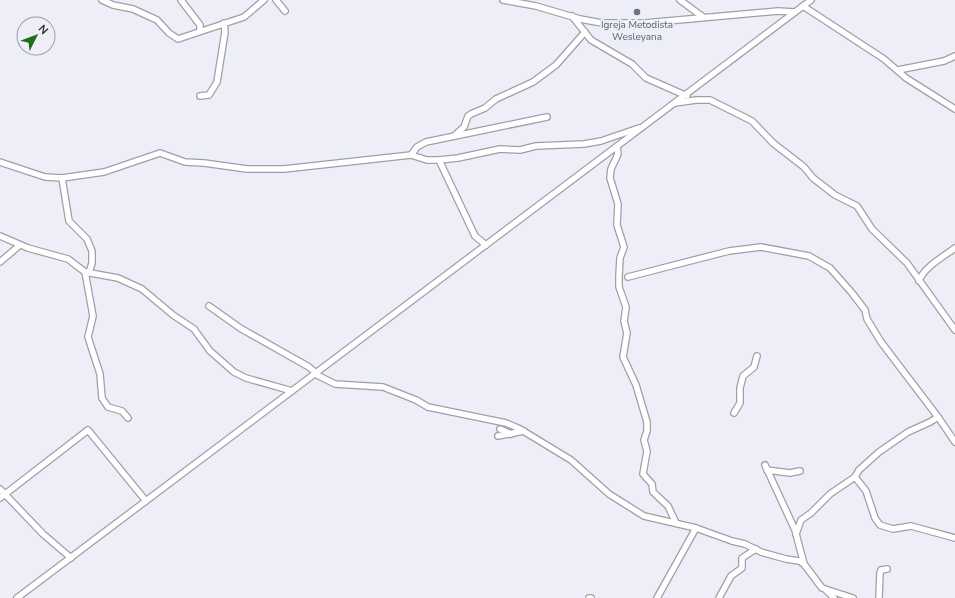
<svg xmlns="http://www.w3.org/2000/svg" width="955" height="598" viewBox="0 0 955 598" font-family="'Nunito Sans',sans-serif">
  <style>
    .lines { fill: none; stroke-linecap: round; stroke-linejoin: round }
    .minor-casing { stroke: #9ea0a9; stroke-width: 8 }
    .minor { stroke: #fff; stroke-width: 5.5 }
    .worship-dot { fill: #6b7280; stroke: #edeef8; stroke-width: 1.5 }
    .labels { text-anchor: middle; stroke-width: 4; stroke-linejoin: round; paint-order: stroke }
    .worship-label { font-size: 10px; fill: #5b616d; stroke: #edeef8 }
  </style>
  <rect width="100%" height="100%" fill="#edeef8"/>
  <g class="lines">
    <defs>
      <g id="minor">
        <path d="M102,0l11,5 20,4 24,11 12,13 9,6 66,-22 20,-17"/>
        <path d="M181,0l19,25v6"/>
        <path d="M276,0l9,11"/>
        <path d="M503,0l33,6 44,13 22,4h43l133,-12 17,1"/>
        <path d="M680,0l23,17"/>
        <path d="M803,6l81,53 22,19 49,31"/>
        <path d="M572,16l19,24 41,24 14,14 41,18"/>
        <path d="M898,70l46,-9 11,-5"/>
        <path d="M200,96l9,-1 8,-13 8,-50 -1,-9"/>
        <path d="M675,103l21,-3h14l42,21 21,22 31,24 9,11 22,17 22,11 15,23 35,34 48,67"/>
        <path d="M454,136l10,-9 4,-11 3,-2 14,-6 11,-9 37,-17 23,-17 29,-33"/>
        <path d="M617,146l1,8 -7,15 -1,9 8,26 -1,21 7,22 -4,11 -1,18v11l7,20 -2,14 3,12 -4,24 13,28 11,37v9l-3,9 3,11 -4,23 9,10 1,8 15,14 8,17"/>
        <path d="M411,155l6,-8 9,-5 121,-25"/>
        <path d="M439,160l36,76 11,9"/>
        <path d="M0,162l45,15 17,1 42,-6 56,-19 25,9 19,1 43,6h37l127,-14 16,5h12l19,-2 42,-9 20,1 16,-4 48,-2 17,-3 38,-13"/>
        <path d="M62,178l7,43 18,18 5,12v12l-3,10"/>
        <path d="M0,236l28,12 40,11 17,13 33,6 24,11 31,26 21,14 16,22 24,21 12,6 46,13"/>
        <path d="M0,262l20,-17"/>
        <path d="M85,272l8,44 -5,21 12,37 2,24 6,9 14,4 6,7"/>
        <path d="M628,277l101,-26 32,-4 48,9 21,12 22,25 13,17 2,9 14,23 57,75 17,25"/>
        <path d="M919,281c5,-14 24,-24 36,-33"/>
        <path d="M209,306l31,22 69,39 7,6"/>
        <path d="M315,374l20,10 48,3 33,13 12,7 78,16 14,6 51,31 38,34 35,22 52,12 36,13 13,3 16,8 25,7 13,2 5,3 18,24 31,10"/>
        <path d="M734,413l6,-10v-15l3,-12 11,-9 3,-11"/>
        <path d="M500,429l11,5"/>
        <path d="M498,436l26,-5"/>
        <path d="M765,465l30,65 9,34"/>
        <path d="M767,470l23,3 10,-2"/>
        <path d="M855,477l11,14 9,27 5,7 13,4 18,-3 44,12"/>
        <path d="M0,489l43,45 28,24"/>
        <path d="M0,498l88,-68 58,71"/>
        <path d="M796,534l5,-14 10,-7 19,-19 25,-17 4,-7 20,-18 29,-20 22,-10 8,-5"/>
        <path d="M826,590l8,8"/>
        <path d="M17,598l794,-598"/>
        <path d="M589,598h2"/>
        <path d="M657,598l39,-70"/>
        <path d="M719,598l12,-22 11,-8v-10l14,-9"/>
        <path d="M879,598l1,-25 1,-3 6,-1"/>
      </g>
    </defs>
    <use href="#minor" class="minor-casing"/>
    <use href="#minor" class="minor"/>
  </g>
  <circle class="worship-dot" cx="637" cy="12" r="4"/>
  <g class="labels">
    <g class="worship-label">
      <text x="637" y="28">Igreja Metodista<tspan x="637" dy="12">Wesleyana</tspan></text>
    </g>
  </g>
  <g transform="translate(36 36) rotate(48)"><circle r="19" fill="#edeef8" stroke="#9d9ea6"/>
  <path d="M0-3L7 15L0 10L-7 15Z" fill="#1e7017"/>
  <text y="-6" font-size="11" font-weight="bold" text-anchor="middle" fill="#26272a">N</text>
  </g>
</svg>
